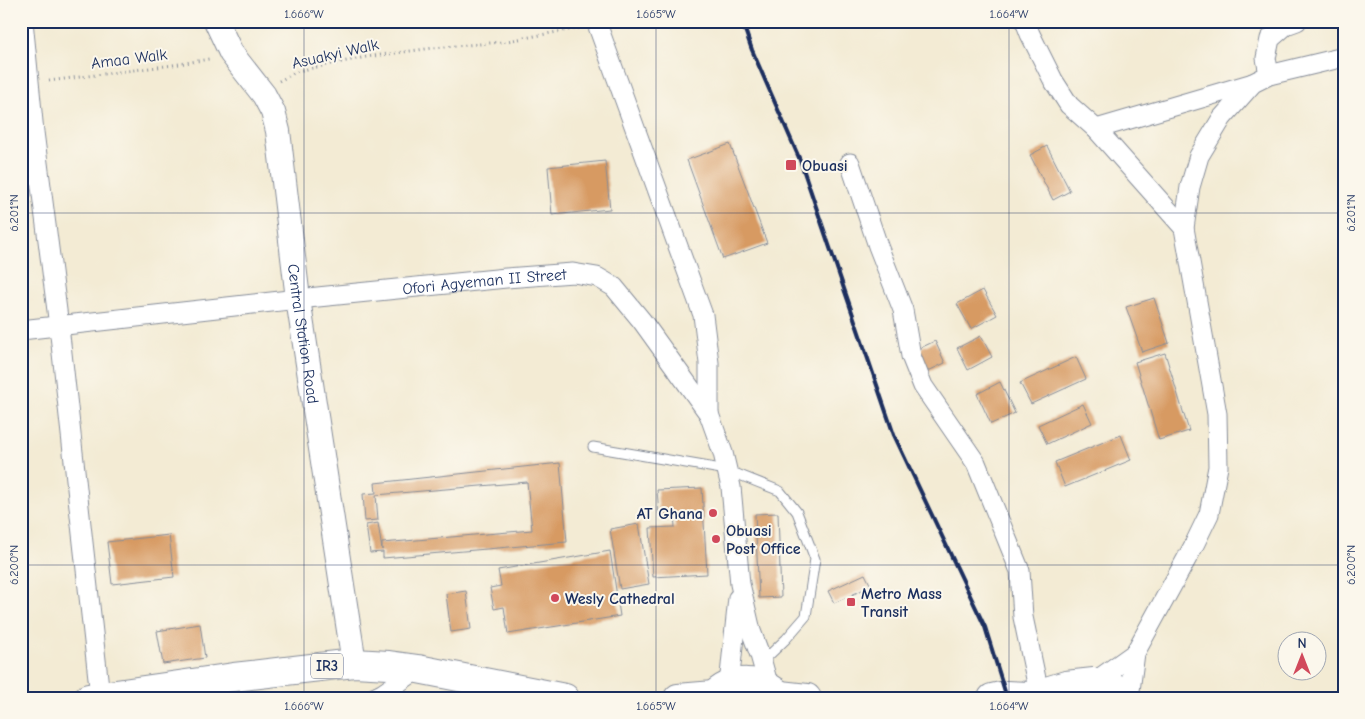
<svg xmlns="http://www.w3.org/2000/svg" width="1365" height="719" viewBox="0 0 1365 719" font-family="'Comic Neue',sans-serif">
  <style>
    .building { fill: #d79a62 }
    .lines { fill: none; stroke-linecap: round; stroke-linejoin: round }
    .service-casing { stroke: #878d99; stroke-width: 11 }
    .minor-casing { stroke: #878d99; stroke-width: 21 }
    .tertiary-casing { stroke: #878d99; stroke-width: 26 }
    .primary-casing { stroke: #878d99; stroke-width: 30 }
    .path { stroke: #878d99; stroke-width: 3; stroke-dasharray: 1 4; stroke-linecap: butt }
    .service { stroke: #fff; stroke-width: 9 }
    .minor { stroke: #fff; stroke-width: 19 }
    .tertiary { stroke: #fff; stroke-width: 24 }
    .primary { stroke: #fff; stroke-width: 28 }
    .rail { stroke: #1b2f5e; stroke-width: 4 }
    .ticks { fill: none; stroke: #1b2f5e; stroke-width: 1; stroke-opacity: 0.45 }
    .poi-dot { fill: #d1495b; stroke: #fbf7ec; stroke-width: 2 }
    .labels { text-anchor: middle; stroke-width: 4; stroke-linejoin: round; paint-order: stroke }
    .shield { fill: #fbf7ec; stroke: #5e6b89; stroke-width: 1 }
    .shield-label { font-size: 15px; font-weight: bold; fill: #1b2f5e }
    .street-label { font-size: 16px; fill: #1b2f5e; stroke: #fbf7ec }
    .poi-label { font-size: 16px; font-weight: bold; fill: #1b2f5e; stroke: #fbf7ec; text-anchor: start }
    .neatline { fill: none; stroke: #1b2f5e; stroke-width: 2 }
    .ticks-label { font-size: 12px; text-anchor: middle; fill: #1b2f5e }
  </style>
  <rect width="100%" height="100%" fill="#fbf7ec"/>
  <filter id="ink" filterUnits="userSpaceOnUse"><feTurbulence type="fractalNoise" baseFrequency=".02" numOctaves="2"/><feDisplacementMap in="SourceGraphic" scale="10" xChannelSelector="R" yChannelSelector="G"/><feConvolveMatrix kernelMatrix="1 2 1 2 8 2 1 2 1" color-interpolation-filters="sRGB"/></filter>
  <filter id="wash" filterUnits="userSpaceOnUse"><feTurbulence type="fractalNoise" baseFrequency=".0096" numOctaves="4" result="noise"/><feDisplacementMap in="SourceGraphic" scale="20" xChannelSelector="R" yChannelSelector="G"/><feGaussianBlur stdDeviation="1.12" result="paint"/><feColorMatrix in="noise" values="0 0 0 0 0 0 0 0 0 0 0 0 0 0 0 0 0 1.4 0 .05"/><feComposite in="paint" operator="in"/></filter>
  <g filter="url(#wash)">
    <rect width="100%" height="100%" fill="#f3ebd4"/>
    <g id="blocks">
      <g class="building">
        <path d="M730,144l37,99 -44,16 -36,-99z"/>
        <path d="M1047,146l23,45 -17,9 -23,-45z"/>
        <path d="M605,161l5,48 -58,6 -4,-48z"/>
        <path d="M983,290l14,25 -26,14 -14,-25z"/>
        <path d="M1154,298l15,45 -27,9 -16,-45z"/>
        <path d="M981,336l11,21 -24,13 -11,-22z"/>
        <path d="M935,341l10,22 -19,9 -10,-22z"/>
        <path d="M1165,353l24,78 -30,9 -24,-78z"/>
        <path d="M1076,357l10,22 -55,25 -11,-21z"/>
        <path d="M1000,382l15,31 -24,11 -14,-30z"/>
        <path d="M1083,404l9,19 -45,21 -9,-19z"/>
        <path d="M1121,435l10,25 -66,27 -10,-25z"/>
        <path d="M560,463l7,79 -184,16v-6l-13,1 -4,-28 12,-2 4,27v-7l150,-13 -5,-48 -151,13 2,25 -13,1 -2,-27 13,-1 -1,-10z"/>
        <path d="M702,488l5,86 -54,3 -3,-49 25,-1 -1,-13 -15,1 -2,-25z"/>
        <path d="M778,513l3,84 -22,1 -4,-84z"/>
        <path d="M639,524l10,60 -29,5 -10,-60z"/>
        <path d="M169,535l5,42 -62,7 -5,-42z"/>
        <path d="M610,551l10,65 -112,18 -4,-27 -10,2 -4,-21 11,-2 -3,-16z"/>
        <path d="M865,574l6,12 -37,17 -6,-12z"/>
        <path d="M466,591l5,38 -20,3 -5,-38z"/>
        <path d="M200,624l5,34 -42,6 -6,-33z"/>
      </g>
    </g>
  </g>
  <g filter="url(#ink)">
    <use href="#blocks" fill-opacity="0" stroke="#878d99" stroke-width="1"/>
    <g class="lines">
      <defs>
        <path id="service" d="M593,447l134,23 53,21 17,21 18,47 -9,57 -20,23 -24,23"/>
        <g id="minor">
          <path d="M23,21l11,111 25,194 41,370"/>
          <path d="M596,21l107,294 6,48v51"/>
          <path d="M1025,21l5,13 23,46 16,25 27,24 88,99"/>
          <path d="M1269,75l-3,-17 4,-19 16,-14 11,-4"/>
          <path d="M1096,129l157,-46"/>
          <path d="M850,163l28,83 25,64 8,46 12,30 53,77 44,108 3,46 16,76"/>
          <path id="s1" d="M21,330l277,-31 208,-21 67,-5 24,4 17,10 28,34 67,93 14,39 8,34 9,97 11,47 9,24 9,32"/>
          <path d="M729,685l9,-87"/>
          <path d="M374,698l8,-4 36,-25"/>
          <path d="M1085,698l9,-16 41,-29"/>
          <path d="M1129,698l6,-45 58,-106 16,-33 9,-47 -1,-53 -33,-186 6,-41 9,-31 23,-38 31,-35 16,-8 75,-18"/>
        </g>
        <g id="tertiary">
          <path id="s2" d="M216,21l15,32 33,42 9,17 5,19 20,168 56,364"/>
        </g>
        <g id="primary">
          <path d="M780,695l27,3"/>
          <path d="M88,698l146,-21 120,-14 35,2 29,4 147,29"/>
          <path d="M678,698l36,-3"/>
          <path d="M712,698c16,-22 53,-21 70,0"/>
          <path d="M992,698l14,-3 24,1 36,-11 28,-3 20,5 8,6 3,5"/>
        </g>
      </defs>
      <use href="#service" class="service-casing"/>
      <use href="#minor" class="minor-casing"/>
      <use href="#tertiary" class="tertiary-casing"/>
      <use href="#primary" class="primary-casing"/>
      <g class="path">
        <path d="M49,81l124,-16 36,-6"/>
        <path d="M279,81l19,-10 68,-14 67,-9 69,-6 77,-14"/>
      </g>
      <use href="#service" class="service"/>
      <use href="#minor" class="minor"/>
      <use href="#tertiary" class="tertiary"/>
      <use href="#primary" class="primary"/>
      <path class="rail" d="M742,21l10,29 48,110 94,275 91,192 22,71"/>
    </g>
  </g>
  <path class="ticks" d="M304,21v677M656,21v677M1009,21v677M21,213h1323M21,565h1323"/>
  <g class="poi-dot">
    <rect x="785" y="159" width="12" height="12" rx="2.5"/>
    <circle cx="713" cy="513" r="5"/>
    <circle cx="716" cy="539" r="5"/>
    <circle cx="555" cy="598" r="5"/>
    <rect x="846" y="597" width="10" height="10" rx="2.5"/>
  </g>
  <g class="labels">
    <rect class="shield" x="311" y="653.5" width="32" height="25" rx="4"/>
    <g class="shield-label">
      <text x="327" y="671">IR3</text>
    </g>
    <g class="street-label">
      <text transform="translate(335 53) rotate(-13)" y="6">Asuakyi Walk</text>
      <text transform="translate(129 58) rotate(-7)" y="6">Amaa Walk</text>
      <text dy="6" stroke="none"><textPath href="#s1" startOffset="466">Ofori Agyeman II Street</textPath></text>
      <text dy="6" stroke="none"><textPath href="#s2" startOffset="332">Central Station Road</textPath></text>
    </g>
    <g class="poi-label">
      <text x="802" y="171">Obuasi</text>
      <text x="703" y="519" text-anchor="end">AT Ghana</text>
      <text x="726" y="536">Obuasi<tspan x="726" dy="18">Post Office</tspan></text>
      <text x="861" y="599">Metro Mass<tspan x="861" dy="18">Transit</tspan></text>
      <text x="565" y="604">Wesly Cathedral</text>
    </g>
  </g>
  <rect width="1365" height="719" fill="none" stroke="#fbf7ec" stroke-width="55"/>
  <g transform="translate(1302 656)"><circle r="24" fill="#fbf7ec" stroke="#a1a7b3"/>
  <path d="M0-4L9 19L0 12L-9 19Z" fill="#d1495b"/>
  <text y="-8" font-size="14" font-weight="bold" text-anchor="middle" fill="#1b2f5e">N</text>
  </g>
  <rect x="28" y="28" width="1310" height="664" class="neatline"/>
  <g class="ticks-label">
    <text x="304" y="18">1.666°W</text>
    <text x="656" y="18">1.665°W</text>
    <text x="1009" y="18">1.664°W</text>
    <text transform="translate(14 213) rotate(-90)" y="4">6.201°N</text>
    <text transform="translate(1351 213) rotate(-90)" y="4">6.201°N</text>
    <text transform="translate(14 565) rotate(-90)" y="4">6.200°N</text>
    <text transform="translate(1351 565) rotate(-90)" y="4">6.200°N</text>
    <text x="304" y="710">1.666°W</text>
    <text x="656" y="710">1.665°W</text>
    <text x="1009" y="710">1.664°W</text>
  </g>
</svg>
